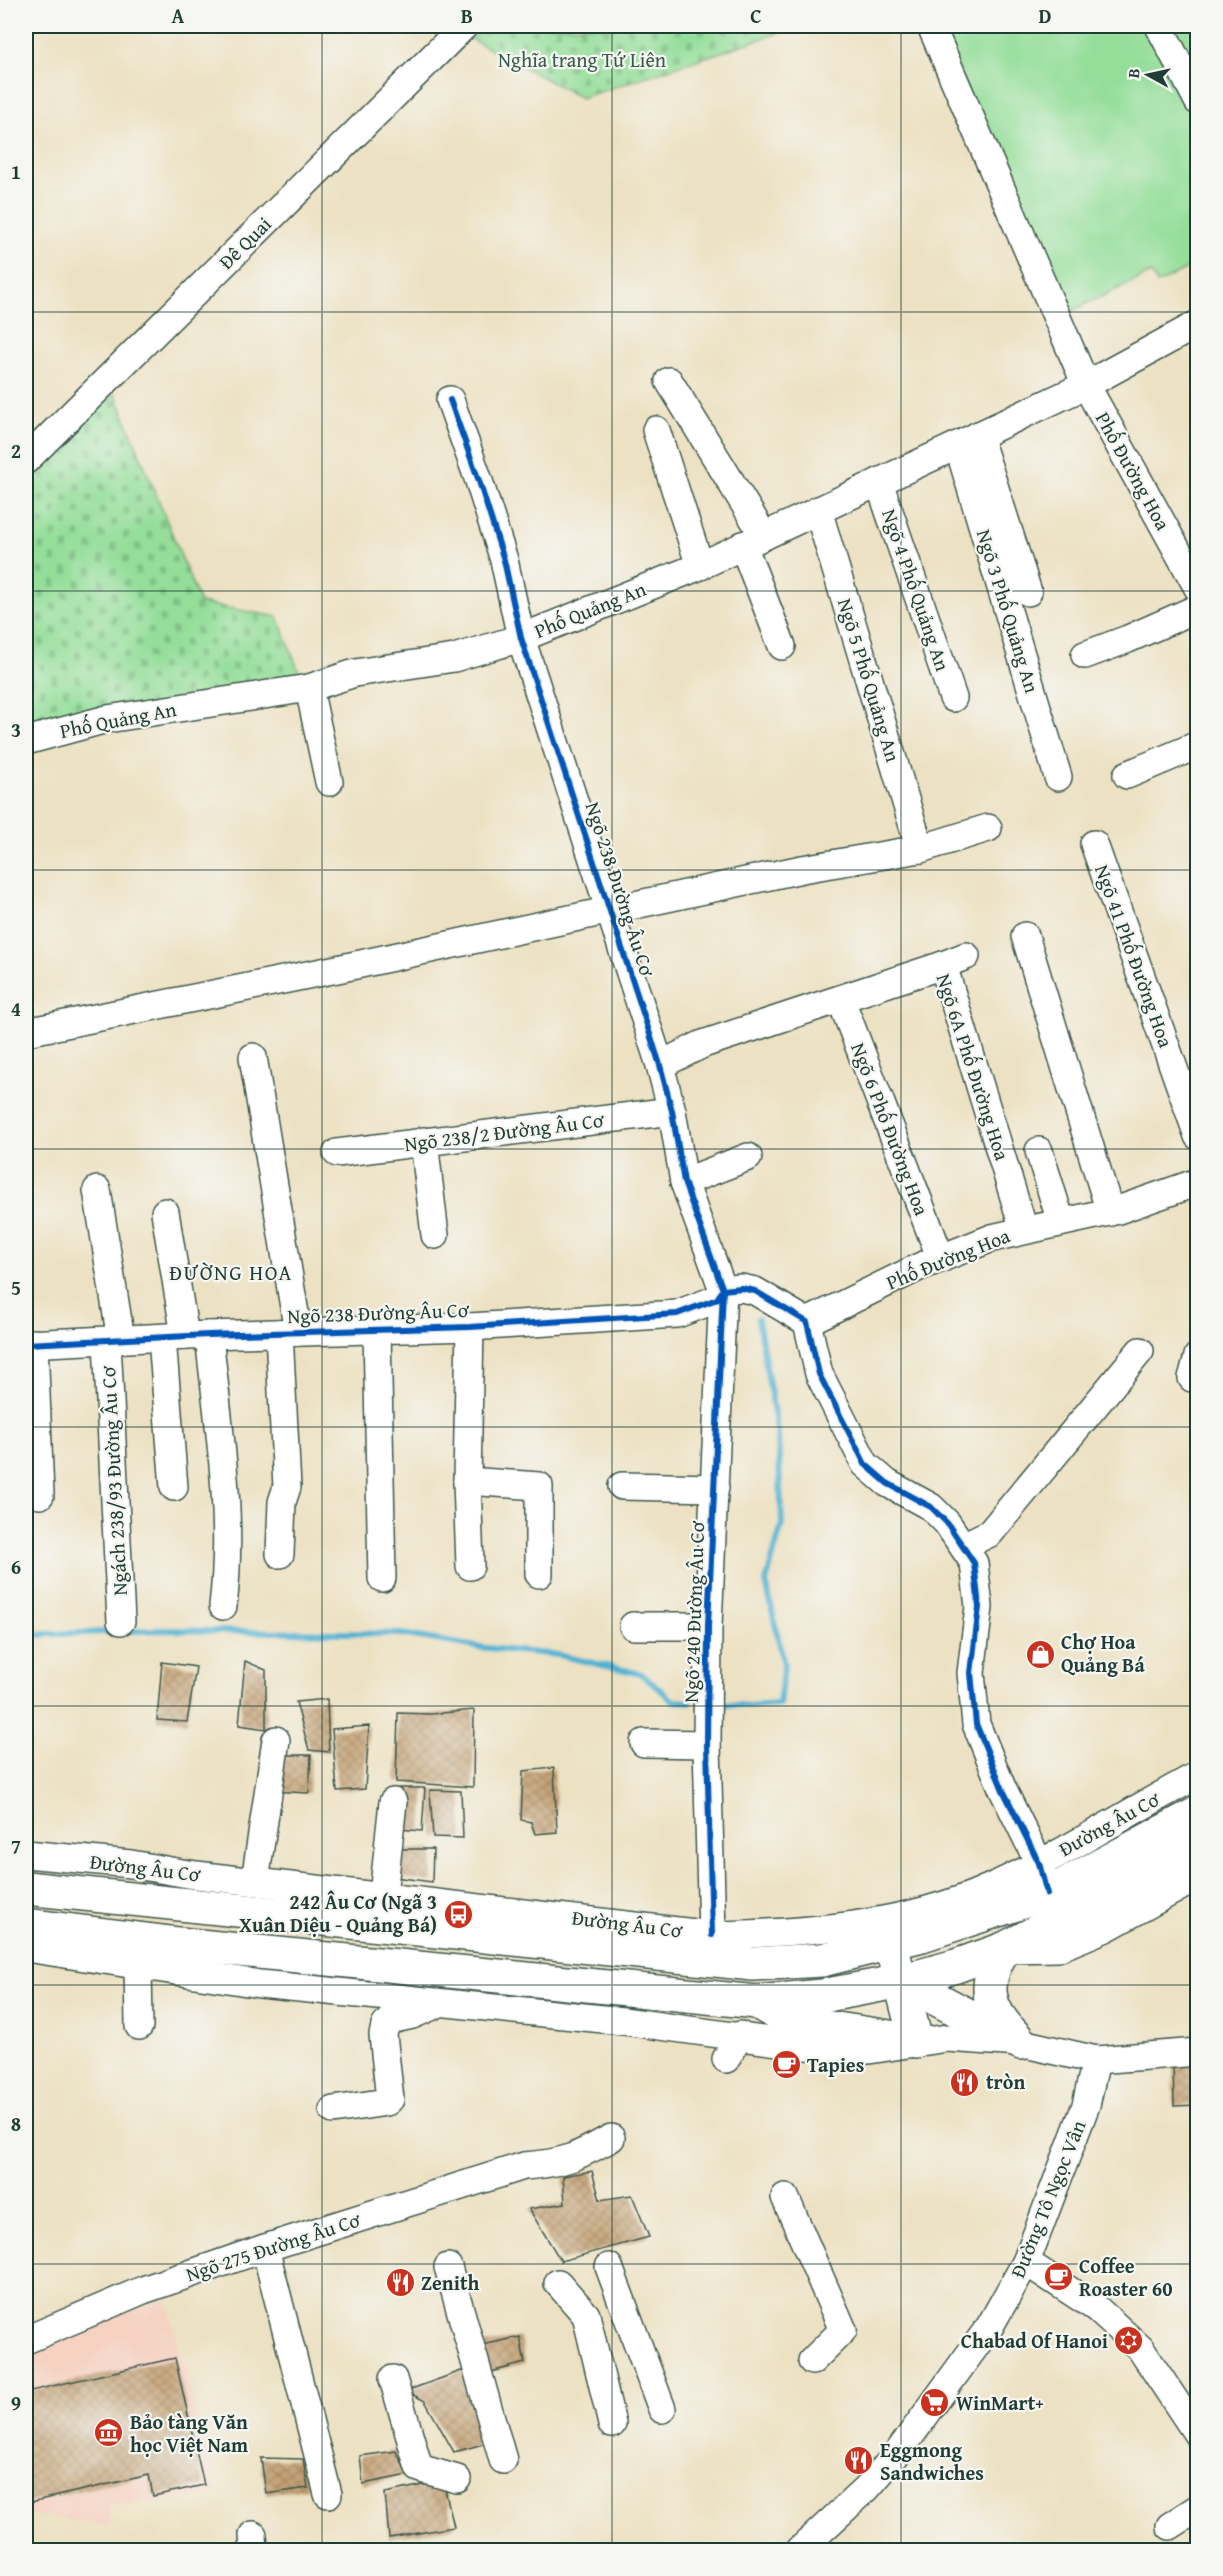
<svg xmlns="http://www.w3.org/2000/svg" width="1223" height="2576" viewBox="0 0 1223 2576" font-family="'Gentium Book Plus',serif">
  <style>
    .built { fill: #f5d2c2 }
    .cemetery { fill: url(#cemetery-stones); stroke: #5a8e67; stroke-width: 1.5 }
    .garden { fill: #94de9a; stroke: #5a8e67; stroke-width: 1.5 }
    .lines { fill: none; stroke-linecap: round; stroke-linejoin: round }
    .stream { stroke: #53b2d1; stroke-width: 6 }
    .building { fill: url(#building-cross-hatch) }
    .minor-casing { stroke: #3e5649; stroke-width: 30 }
    .major-casing { stroke: #3e5649; stroke-width: 36 }
    .minor { stroke: #fff; stroke-width: 27 }
    .major { stroke: #fff; stroke-width: 33 }
    .cycleway-casing { stroke: #f6f6f2; stroke-width: 10 }
    .cycleway { stroke: #0057b8; stroke-width: 6 }
    .grid { fill: none; stroke: #1f3d34; stroke-width: 1.5; stroke-opacity: 0.55 }
    .labels { text-anchor: middle; stroke-width: 4.5; stroke-linejoin: round; paint-order: stroke }
    .park-label { font-size: 20px; fill: #365d48; stroke: #f6f6f2 }
    .street-label { font-size: 20px; fill: #1f3d34; stroke: #f6f6f2 }
    .poi-label { font-size: 20px; font-weight: bold; fill: #1f3d34; stroke: #f6f6f2; text-anchor: start }
    .neighbourhood-label { font-size: 21px; letter-spacing: 1.5px; fill: #1f3d34; stroke: #f6f6f2 }
    .neatline { fill: none; stroke: #1f3d34; stroke-width: 2 }
    .grid-label { font-size: 20px; text-anchor: middle; font-weight: bold; fill: #1f3d34 }
  </style>
  <defs>
    <pattern id="cemetery-stones" width="16" height="16" patternUnits="userSpaceOnUse" patternTransform="scale(1.5)"><rect width="16" height="16" fill="#94de9a"/><path d="M2 7V4a2 2 0 0 1 4 0v3zM10 15v-3a2 2 0 0 1 4 0v3z" fill="#7fbf85"/></pattern>
    <pattern id="building-cross-hatch" width="8" height="8" patternUnits="userSpaceOnUse" patternTransform="scale(1.5)"><rect width="8" height="8" fill="#c5a275"/><path d="M0 0l8 8M0 8l8-8" fill="none" stroke="#9f8561"/></pattern>
  </defs>
  <rect width="100%" height="100%" fill="#f6f6f2"/>
  <filter id="ink" filterUnits="userSpaceOnUse"><feTurbulence type="fractalNoise" baseFrequency=".0167" numOctaves="2"/><feDisplacementMap in="SourceGraphic" scale="12" xChannelSelector="R" yChannelSelector="G"/><feConvolveMatrix kernelMatrix="1 2 1 2 8 2 1 2 1" color-interpolation-filters="sRGB"/></filter>
  <filter id="wash" filterUnits="userSpaceOnUse"><feTurbulence type="fractalNoise" baseFrequency=".008" numOctaves="4" result="noise"/><feDisplacementMap in="SourceGraphic" scale="24" xChannelSelector="R" yChannelSelector="G"/><feGaussianBlur stdDeviation="1.35" result="paint"/><feColorMatrix in="noise" values="0 0 0 0 0 0 0 0 0 0 0 0 0 0 0 0 0 1.4 0 .05"/><feComposite in="paint" operator="in"/></filter>
  <g filter="url(#wash)">
    <rect width="100%" height="100%" fill="#ece1c2"/>
    <path class="built" d="M166,2298l50,196 -107,11 1,22 -84,-14v-158l61,-28z"/>
    <g class="cemetery">
      <path d="M485,26h315l-219,72 -110,-59z"/>
      <path d="M115,393l85,210 78,14 26,68 -278,48v-253z"/>
    </g>
    <g class="garden">
      <path d="M939,26h210l48,95v112l-8,4 8,18v9l-40,20 -6,-11 -88,42z"/>
      <path d="M1166,26h31v62z"/>
    </g>
    <g class="lines">
      <g class="stream">
        <path d="M26,1635l134,-5 241,4 76,13 81,8 83,19 33,27 16,1"/>
        <path d="M724,1704l25,2 30,-2 5,-39 -18,-83 16,-58 -4,-88 -20,-117"/>
      </g>
    </g>
    <g id="blocks">
      <g class="building">
        <path d="M245,1661l21,9v59l-27,-4z"/>
        <path d="M162,1662l34,5 -9,55 -30,-2z"/>
        <path d="M327,1699l2,53 -20,-2 -13,-48z"/>
        <path d="M474,1710l-1,77 -77,-5 2,-69 33,1z"/>
        <path d="M369,1726l-4,63 -28,2 -5,-62z"/>
        <path d="M274,1755h37l-2,38 -40,-2z"/>
        <path d="M554,1768l3,64 -22,2 -4,-12 -10,-2 2,-49z"/>
        <path d="M399,1788h26l-3,43 -23,-2z"/>
        <path d="M430,1790l31,1 2,47 -30,-1z"/>
        <path d="M395,1849h38l-1,33 -38,-5z"/>
        <path d="M1197,2058v47l-23,1 -1,-47z"/>
        <path d="M592,2171l8,29 32,-5 17,42 -88,24 -32,-52 36,-6 -2,-27z"/>
        <path d="M520,2337l5,26 -38,10 -10,-27z"/>
        <path d="M175,2358l29,127 -51,11 -4,-21 -123,28v-111z"/>
        <path d="M464,2370l23,73 -33,9 -29,-51 -19,-10z"/>
        <path d="M396,2451l12,24 -45,9 -3,-28z"/>
        <path d="M261,2458l42,1 5,29 -42,6z"/>
        <path d="M443,2481l11,46 -65,11 -4,-45z"/>
      </g>
    </g>
  </g>
  <g filter="url(#ink)">
    <use href="#blocks" fill-opacity="0" stroke="#3e5649" stroke-width="1.5"/>
    <g class="lines">
      <defs>
        <g id="minor">
          <path d="M931,26l155,359 112,203"/>
          <path d="M1159,26l39,75"/>
          <path d="M669,381l95,155"/>
          <path d="M450,400l29,81 25,79 17,78 139,427 12,46 12,71 39,108 -15,336 -1,118 5,191"/>
          <path d="M656,430l44,136"/>
          <path d="M978,435l50,157"/>
          <path d="M958,445l100,332"/>
          <path d="M26,460l438,-434"/>
          <path d="M879,482l74,216"/>
          <path d="M818,510l102,339"/>
          <path d="M743,545l39,101"/>
          <path d="M1085,655l43,-16 70,-31"/>
          <path d="M309,688l20,94"/>
          <path d="M26,741l81,-22 202,-31 46,-15 99,-15 67,-20 179,-72 386,-181 112,-61"/>
          <path d="M1127,775l71,-30"/>
          <path d="M1094,844l104,292"/>
          <path d="M1025,936l85,276"/>
          <path d="M943,965l23,-9"/>
          <path d="M841,1000l100,259"/>
          <path d="M26,1032l316,-64 460,-99 118,-20 68,-21"/>
          <path d="M253,1057l45,275"/>
          <path d="M660,1065l43,-21 240,-79 81,265"/>
          <path d="M424,1141l11,94"/>
          <path d="M1039,1151l22,71"/>
          <path d="M337,1153l335,-42"/>
          <path d="M684,1182l64,-25"/>
          <path d="M97,1190l24,150"/>
          <path d="M165,1212l20,124"/>
          <path d="M807,1322l112,-55 73,-29 126,-28 80,-28"/>
          <path d="M470,1327l-3,154 3,85"/>
          <path d="M377,1330l5,248"/>
          <path d="M279,1333l8,154 -5,15 -2,52"/>
          <path d="M209,1335c9,89 25,181 14,271"/>
          <path d="M162,1338l12,149"/>
          <path d="M107,1341l14,280"/>
          <path d="M34,1343l6,152"/>
          <path d="M26,1344l183,-9 261,-8 207,-13 40,-15 6,-9 18,-2 14,3 52,31 12,52 46,90 22,19 44,24 16,16 27,40 5,44 -8,66 5,51 27,66 36,73 8,31"/>
          <path d="M1192,1378l6,-22"/>
          <path d="M467,1481l72,5v88"/>
          <path d="M622,1486l93,2"/>
          <path d="M963,1546l27,-13 150,-182"/>
          <path d="M633,1626h75"/>
          <path d="M644,1743l63,1"/>
          <path d="M26,1854l105,10 57,10 524,61c90,-2 194,-9 277,-47 72,-32 139,-76 209,-113"/>
          <path d="M255,1881l21,-141"/>
          <path d="M383,1896l10,-94"/>
          <path d="M26,1948l234,36 363,37 184,25 62,4 78,-12 74,5 75,17 102,-8"/>
          <path d="M1005,1949l53,-1 48,-20 92,-51"/>
          <path d="M138,1965l1,61"/>
          <path d="M726,2059l14,-24"/>
          <path d="M333,2110l54,-8 3,-3 -7,-64 2,-9 5,-6 22,-5 23,-10"/>
          <path d="M785,2197l58,133 -31,31"/>
          <path d="M265,2248l63,246"/>
          <path d="M1026,2262l70,46 44,40 58,87"/>
          <path d="M448,2267l55,193"/>
          <path d="M609,2267l53,142"/>
          <path d="M558,2283l28,32 26,109"/>
          <path d="M26,2340l117,-50 122,-42 259,-82c42,-3 52,-9 87,-28"/>
          <path d="M393,2379l26,89 38,11"/>
          <path d="M1170,2526l28,-18"/>
          <path d="M253,2535l1,15"/>
          <path d="M800,2550l68,-63 32,-37 90,-124 36,-64 60,-157 10,-45"/>
        </g>
        <g id="major">
          <path d="M26,1888l727,76 69,-4 100,-25 125,-41 151,-81"/>
          <path d="M26,1925l153,19 578,58 65,-6 80,-15 54,-15 48,-17 194,-101"/>
          <path d="M1004,1949c-23,35 -17,60 12,88"/>
          <path d="M902,1981l119,62"/>
          <path d="M757,2002l34,20 125,19 -21,-81"/>
        </g>
      </defs>
      <use href="#minor" class="minor-casing"/>
      <use href="#major" class="major-casing"/>
      <use href="#minor" class="minor"/>
      <use href="#major" class="major"/>
      <defs>
        <g id="cycleway">
          <path d="M450,400l29,81 25,79 17,78 139,427 12,46 12,71 39,108 -15,336 -1,118 5,191"/>
          <path d="M26,1344l183,-9 261,-8 207,-13 40,-15 6,-9 18,-2 14,3 52,31 12,52 46,90 22,19 44,24 16,16 27,40 5,44 -8,66 5,51 27,66 36,73 8,31"/>
        </g>
      </defs>
      <use href="#cycleway" class="cycleway-casing"/>
      <use href="#cycleway" class="cycleway"/>
    </g>
  </g>
  <path class="grid" d="M322,26v2524M612,26v2524M901,26v2524M26,312h1172M26,591h1172M26,870h1172M26,1149h1172M26,1427h1172M26,1706h1172M26,1985h1172M26,2264h1172"/>
  <defs>
    <symbol id="shop-disc" viewBox="-11 -11 22 22"><circle r="9.5" fill="#c8321e" stroke="#f6f6f2"/><path d="M-5-2.5h2.3a2.7 3.5 0 0 1 5.4 0H5L5.5 6h-11ZM-1.5-2.5h3a1.5 2.3 0 0 0-3 0Z" fill="#fff"/></symbol>
    <symbol id="bus-disc" viewBox="-11 -11 22 22"><circle r="9.5" fill="#c8321e" stroke="#f6f6f2"/><path d="M-5-6H5V4H4V6H2V4H-2V6H-4V4H-5ZM-3.5-4V0h7V-4ZM-3.5 1.2v1.5H-2V1.2ZM2 1.2v1.5H3.5V1.2Z" fill="#fff"/></symbol>
    <symbol id="cafe-disc" viewBox="-11 -11 22 22"><circle r="9.5" fill="#c8321e" stroke="#f6f6f2"/><path d="M-5.5-4.5H6V0H3Q3 3.5 0 3.5H-2.5Q-5.5 3.5-5.5 0ZM3-3.2v2h1.7v-2ZM-6 4.5H4V6H-6Z" fill="#fff"/></symbol>
    <symbol id="restaurant-disc" viewBox="-11 -11 22 22"><circle r="9.5" fill="#c8321e" stroke="#f6f6f2"/><path d="M-5-6h1v4h1v-4h1v4h1v-4h1v5L-1.5 .5V6h-2V.5L-5-1ZM5-6V6H3V1.5H1.5Q1.5-4 5-6Z" fill="#fff"/></symbol>
    <symbol id="synagogue-disc" viewBox="-11 -11 22 22"><circle r="9.5" fill="#c8321e" stroke="#f6f6f2"/><path d="M0-6.5L5.6 3.2H-5.6ZM0 6.5L5.6-3.2H-5.6Z" fill="#fff"/></symbol>
    <symbol id="supermarket-disc" viewBox="-11 -11 22 22"><circle r="9.5" fill="#c8321e" stroke="#f6f6f2"/><path d="M-6-5.5h2.5l.6 2H6L4.5 2H-2.5L-4.4-4H-6ZM-1.5 3.2a1.3 1.3 0 1 0 .1 0ZM3 3.2a1.3 1.3 0 1 0 .1 0Z" fill="#fff"/></symbol>
    <symbol id="museum-disc" viewBox="-11 -11 22 22"><circle r="9.5" fill="#c8321e" stroke="#f6f6f2"/><path d="M0-6L6-3V-2H-6V-3ZM-5-1h2V3h-2ZM-1-1h2V3h-2ZM3-1h2V3H3ZM-6 4H6V6H-6Z" fill="#fff"/></symbol>
  </defs>
  <g fill-rule="evenodd">
    <use href="#shop-disc" x="1024" y="1638" width="33" height="33"/>
    <use href="#bus-disc" x="442" y="1898" width="33" height="33"/>
    <use href="#cafe-disc" x="770" y="2048" width="33" height="33"/>
    <use href="#restaurant-disc" x="948" y="2066" width="33" height="33"/>
    <use href="#cafe-disc" x="1042" y="2260" width="33" height="33"/>
    <use href="#restaurant-disc" x="384" y="2266" width="33" height="33"/>
    <use href="#synagogue-disc" x="1112" y="2324" width="33" height="33"/>
    <use href="#supermarket-disc" x="918" y="2386" width="33" height="33"/>
    <use href="#museum-disc" x="92" y="2416" width="33" height="33"/>
    <use href="#restaurant-disc" x="842" y="2444" width="33" height="33"/>
  </g>
  <g class="labels">
    <g class="park-label">
      <text x="582" y="67">Nghĩa trang Tứ Liên</text>
    </g>
    <g class="street-label">
      <text transform="translate(245 243) rotate(-45)" y="7">Đê Quai</text>
      <text transform="translate(1133 471) rotate(61)" y="7">Phố Đường Hoa</text>
      <text transform="translate(916 590) rotate(71)" y="7">Ngõ 4 Phố Quảng An</text>
      <text transform="translate(590 610) rotate(-22)" y="7">Phố Quảng An</text>
      <text transform="translate(1008 611) rotate(73)" y="7">Ngõ 3 Phố Quảng An</text>
      <text transform="translate(869 680) rotate(73)" y="7">Ngõ 5 Phố Quảng An</text>
      <text transform="translate(118 720) rotate(-11)" y="7">Phố Quảng An</text>
      <text transform="translate(620 889) rotate(72)" y="7">Ngõ 238 Đường Âu Cơ</text>
      <text transform="translate(1134 956) rotate(70)" y="7">Ngõ 41 Phố Đường Hoa</text>
      <text transform="translate(973 1067) rotate(72)" y="7">Ngõ 6A Phố Đường Hoa</text>
      <text transform="translate(890 1129) rotate(69)" y="7">Ngõ 6 Phố Đường Hoa</text>
      <text transform="translate(504 1132) rotate(-7)" y="7">Ngõ 238/2 Đường Âu Cơ</text>
      <text transform="translate(948 1259) rotate(-22)" y="7">Phố Đường Hoa</text>
      <text transform="translate(378 1313) rotate(-2)" y="7">Ngõ 238 Đường Âu Cơ</text>
      <text transform="translate(114 1481) rotate(-93)" y="7">Ngách 238/93 Đường Âu Cơ</text>
      <text transform="translate(694 1612) rotate(-88)" y="7">Ngõ 240 Đường Âu Cơ</text>
      <text transform="translate(1109 1824) rotate(-29)" y="7">Đường Âu Cơ</text>
      <text transform="translate(145 1868) rotate(7)" y="7">Đường Âu Cơ</text>
      <text transform="translate(627 1924) rotate(7)" y="7">Đường Âu Cơ</text>
      <text transform="translate(1048 2199) rotate(-68)" y="7">Đường Tô Ngọc Vân</text>
      <text transform="translate(273 2247) rotate(-18)" y="7">Ngõ 275 Đường Âu Cơ</text>
    </g>
    <g class="poi-label">
      <text x="1061" y="1649">Chợ Hoa<tspan x="1061" dy="23">Quảng Bá</tspan></text>
      <text x="437" y="1909" text-anchor="end">242 Âu Cơ (Ngã 3<tspan x="437" dy="23">Xuân Diệu - Quảng Bá)</tspan></text>
      <text x="807" y="2072">Tapies</text>
      <text x="986" y="2089">tròn</text>
      <text x="1079" y="2273">Coffee<tspan x="1079" dy="23">Roaster 60</tspan></text>
      <text x="421" y="2290">Zenith</text>
      <text x="1108" y="2348" text-anchor="end">Chabad Of Hanoi</text>
      <text x="956" y="2410">WinMart+</text>
      <text x="130" y="2429">Bảo tàng Văn<tspan x="130" dy="23">học Việt Nam</tspan></text>
      <text x="880" y="2457">Eggmong<tspan x="880" dy="23">Sandwiches</tspan></text>
    </g>
    <g class="neighbourhood-label">
      <text x="231" y="1280">ĐƯỜNG HOA</text>
    </g>
  </g>
  <rect width="1223" height="2576" fill="none" stroke="#f6f6f2" stroke-width="66"/>
  <g transform="translate(1148 75) rotate(278)" stroke="#f6f6f2" stroke-width="4.5" paint-order="stroke">
  <path d="M0-4.5L10 22L0 15L-10 22Z" fill="#1f3d34"/>
  <text y="-9" font-size="16" font-weight="bold" text-anchor="middle" fill="#1f3d34">B</text>
  </g>
  <rect x="33" y="33" width="1157" height="2510" class="neatline"/>
  <g class="grid-label">
    <text x="178" y="23">A</text>
    <text x="467" y="23">B</text>
    <text x="756" y="23">C</text>
    <text x="1045" y="23">D</text>
    <text x="16" y="179">1</text>
    <text x="16" y="458">2</text>
    <text x="16" y="737">3</text>
    <text x="16" y="1016">4</text>
    <text x="16" y="1295">5</text>
    <text x="16" y="1574">6</text>
    <text x="16" y="1853">7</text>
    <text x="16" y="2131">8</text>
    <text x="16" y="2410">9</text>
  </g>
</svg>
